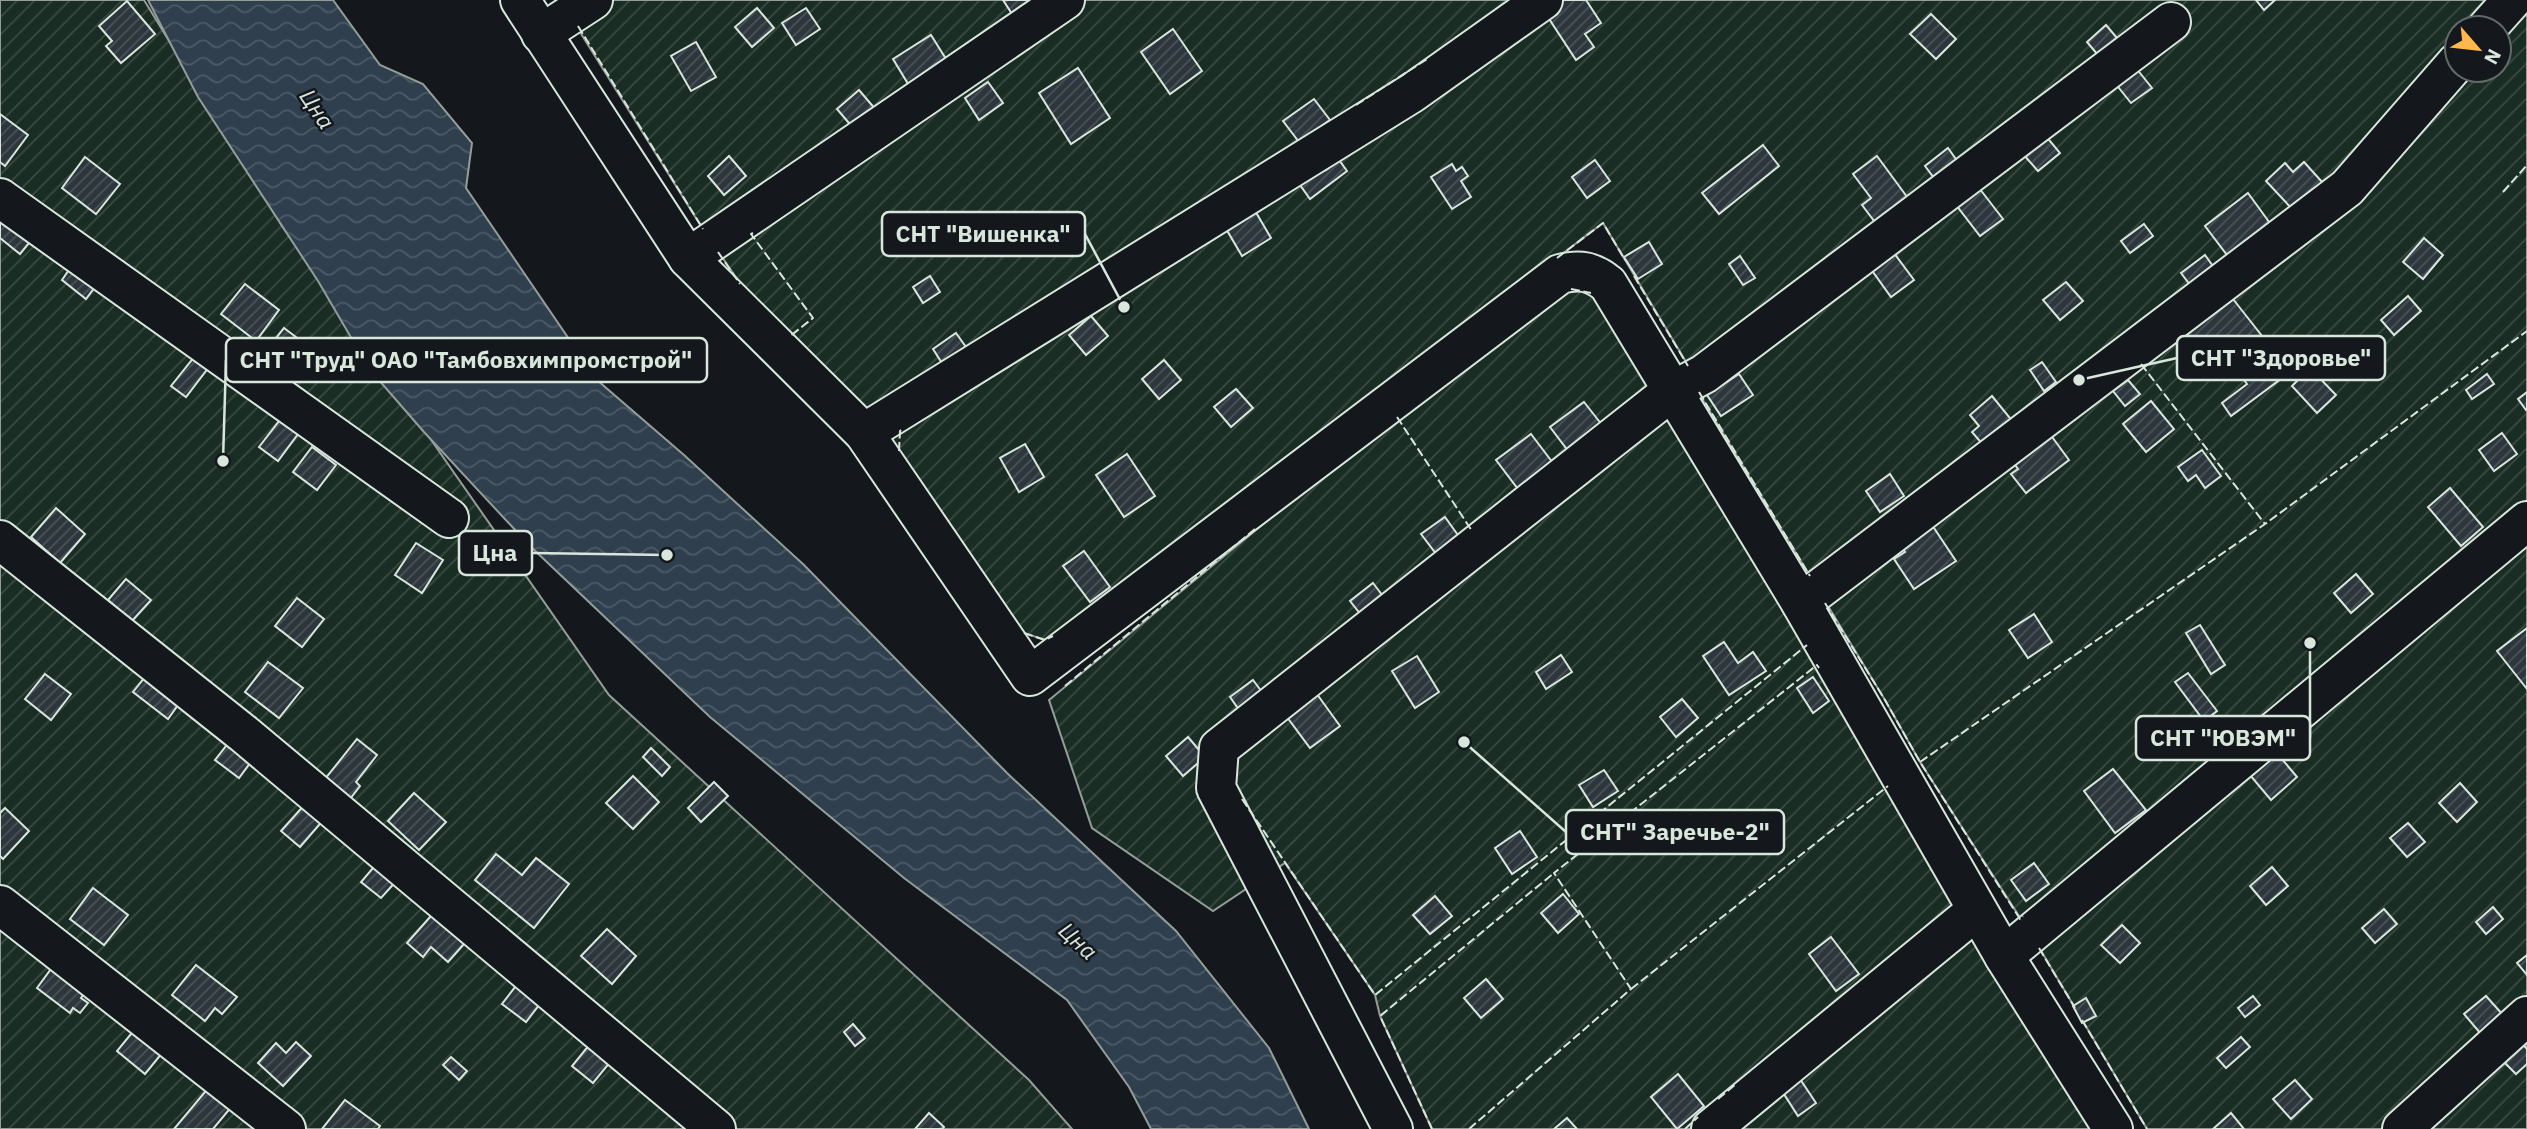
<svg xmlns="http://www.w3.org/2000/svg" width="2527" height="1129" viewBox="0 0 2527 1129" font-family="'IBM Plex Sans',sans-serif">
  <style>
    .garden { fill: url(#garden-furrows); stroke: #939e99; stroke-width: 2; fill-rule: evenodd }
    .water { fill: url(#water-waves); stroke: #939e99; stroke-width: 2 }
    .building { fill: url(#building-hatch); stroke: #d8e6dc; stroke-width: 2 }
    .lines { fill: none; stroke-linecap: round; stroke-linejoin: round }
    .minor-casing { stroke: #d8e6dc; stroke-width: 42 }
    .minor { stroke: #14181c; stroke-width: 38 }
    .fence { stroke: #d8e6dc; stroke-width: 2; stroke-dasharray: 9 3.5; stroke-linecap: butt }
    .labels { text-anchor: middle; stroke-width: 5; stroke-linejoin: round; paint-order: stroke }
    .water-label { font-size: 23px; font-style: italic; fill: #d8e6dc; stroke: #14181c }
    .leader { fill: none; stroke: #d8e6dc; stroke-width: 2.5 }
    .callout-dot { fill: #d8e6dc; stroke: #14181c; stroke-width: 2.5 }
    .callout { fill: #14181c; stroke: #d8e6dc; stroke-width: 2.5 }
    .callout-label { font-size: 23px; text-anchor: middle; font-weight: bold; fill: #d8e6dc }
  </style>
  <defs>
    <pattern id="garden-furrows" width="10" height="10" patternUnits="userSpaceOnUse" patternTransform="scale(1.75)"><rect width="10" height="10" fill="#1a2d24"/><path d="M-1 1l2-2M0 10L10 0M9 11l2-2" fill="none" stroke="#3b4b43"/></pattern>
    <pattern id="water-waves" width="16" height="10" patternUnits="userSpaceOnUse" patternTransform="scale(1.75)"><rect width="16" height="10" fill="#2f3f4d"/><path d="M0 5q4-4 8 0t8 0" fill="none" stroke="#4c5b66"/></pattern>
    <pattern id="building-hatch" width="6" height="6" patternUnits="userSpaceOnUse" patternTransform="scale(1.75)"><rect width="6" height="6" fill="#2c363c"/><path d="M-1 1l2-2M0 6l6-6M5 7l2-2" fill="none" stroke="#4a5358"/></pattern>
  </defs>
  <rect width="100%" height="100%" fill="#14181c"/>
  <g class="garden">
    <path d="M0,0h144l138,226 327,469 420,385 43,49h-1072z"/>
    <path d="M560,0h1967v1129h-380l-110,-185 -117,-182 -35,-62 -187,-308 -6,-20 -89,-149 -535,405 -23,12 -21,-7 -243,-289 -82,-121zM2457,28h42v42h-42z"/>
    <path d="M1553,286l42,7 499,836h-662l-52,-113 -5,-21 -90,-132 -72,48 -121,-83 -43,-128z"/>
  </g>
  <path class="water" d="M148,0h185l47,65 43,19 49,59 -6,45 131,192 87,75 120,110 203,208 169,158 93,117 40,81h-158l-22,-42 -62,-87 -163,-122 -194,-161 -180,-171 -106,-114 -54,-62 -52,-89 -120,-184z"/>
  <g class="building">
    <path d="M1003,0h36l-25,17z"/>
    <path d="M1555,0h31l15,23 -16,11 9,13 -18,13 -34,-52z"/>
    <path d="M2256,0h19l-11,10z"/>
    <path d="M127,1l28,33 -34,29 -15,-17 6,-5 -13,-15z"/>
    <path d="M757,8l17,20 -22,19 -17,-20z"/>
    <path d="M806,8l14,21 -24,16 -14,-22z"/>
    <path d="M1931,14l25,25 -20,20 -26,-25z"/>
    <path d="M2106,25l17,20 -20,16 -16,-19z"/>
    <path d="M1173,29l29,42 -32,23 -29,-42z"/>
    <path d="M931,35l20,32 -38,25 -20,-33z"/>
    <path d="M696,42l20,35 -25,14 -20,-35z"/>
    <path d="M1078,68l32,50 -39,26 -32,-51z"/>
    <path d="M2136,68l16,20 -21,15 -16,-20z"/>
    <path d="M988,82l15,21 -24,17 -14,-22z"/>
    <path d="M859,90l17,20 -22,19 -17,-20z"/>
    <path d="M1314,99l16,21 -31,22 -16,-21z"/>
    <path d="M0,114l28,21 -23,31 -5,-4z"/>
    <path d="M2045,135l15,18 -22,18 -15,-17z"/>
    <path d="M1763,145l16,21 -60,48 -17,-21z"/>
    <path d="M1948,148l15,21 -23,17 -15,-20z"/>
    <path d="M729,156l17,20 -22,19 -16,-19z"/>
    <path d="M1877,156l36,49 -32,25 -19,-25 9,-7 -18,-24z"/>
    <path d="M85,157l35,27 -24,30 -34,-26z"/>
    <path d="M1319,160l7,10 13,-10 8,11 -37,28 -15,-21z"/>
    <path d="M1595,160l15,21 -23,17 -15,-21z"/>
    <path d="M2304,162l19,21 -29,28 -28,-30 19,-18 8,9z"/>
    <path d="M1452,164l4,7 6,-4 6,9 -7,5 10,16 -19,12 -21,-32z"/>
    <path d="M1976,184l27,35 -23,17 -27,-35z"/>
    <path d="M2248,193l24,33 -42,33 -25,-33z"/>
    <path d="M1254,209l17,29 -29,18 -17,-29z"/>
    <path d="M0,219l38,13 -18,22 -20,-16z"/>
    <path d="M2144,224l9,12 -23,17 -9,-12z"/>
    <path d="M2424,238l19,17 -20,24 -20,-17z"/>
    <path d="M1649,242l13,22 -24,15 -14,-22z"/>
    <path d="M1891,249l23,31 -23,17 -23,-32z"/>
    <path d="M2205,255l15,21 -23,18 -16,-21z"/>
    <path d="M1740,256l15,22 -12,7 -14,-21z"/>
    <path d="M75,261l25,19 -14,19 -24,-19z"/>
    <path d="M930,276l10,16 -17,11 -10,-16z"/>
    <path d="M2066,282l17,19 -23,19 -17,-20z"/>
    <path d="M245,284l34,26 -23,31 -35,-27z"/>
    <path d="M2408,296l13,15 -27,24 -13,-15z"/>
    <path d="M2233,299l33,42 -48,37 -33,-42z"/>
    <path d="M1091,316l17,20 -22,19 -17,-20z"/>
    <path d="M284,328l29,22 -18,23 -29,-22z"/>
    <path d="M956,333l15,21 -24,17 -14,-22z"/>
    <path d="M2286,343l15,21 -70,52 -9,-13 25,-19 -6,-8z"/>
    <path d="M195,356l14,11 -23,30 -15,-11z"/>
    <path d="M1164,360l17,20 -22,19 -17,-20z"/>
    <path d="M2042,362l14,20 -12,9 -14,-21z"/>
    <path d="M2310,368l26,27 -19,18 -25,-27z"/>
    <path d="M1739,374l14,21 -32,21 -14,-21z"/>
    <path d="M2487,374l7,10 -22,15 -6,-9z"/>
    <path d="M2128,380l12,14 -15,12 -12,-15z"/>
    <path d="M1236,389l17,19 -22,19 -17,-20z"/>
    <path d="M2527,392v17l-1,1 -8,-11z"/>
    <path d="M1992,396l22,27 -30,23 -12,-14 7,-6 -9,-11z"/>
    <path d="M2151,401l23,28 -28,23 -23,-28z"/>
    <path d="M1584,402l22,28 -34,26 -22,-29z"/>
    <path d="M283,416l18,14 -23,31 -19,-14z"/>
    <path d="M2047,430l22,30 -43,33 -15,-19 7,-5 -8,-11z"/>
    <path d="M2502,433l15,21 -23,17 -15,-21z"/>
    <path d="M1531,434l25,33 -35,26 -25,-33z"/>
    <path d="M1025,444l19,33 -25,15 -19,-34z"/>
    <path d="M312,447l24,18 -19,25 -24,-18z"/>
    <path d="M2202,450l19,26 -16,12 -9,-13 -8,6 -10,-14z"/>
    <path d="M1127,454l28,42 -31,21 -28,-42z"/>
    <path d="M1890,474l14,22 -24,16 -14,-21z"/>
    <path d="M2450,488l33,39 -22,19 -33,-39z"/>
    <path d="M56,508l29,26 -25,29 -29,-26z"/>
    <path d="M1445,517l15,21 -23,17 -16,-21z"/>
    <path d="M1928,519l28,42 -42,28 -20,-30 11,-7 -8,-12z"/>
    <path d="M416,543l27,17 -21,33 -27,-18z"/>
    <path d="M1084,551l26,36 -20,15 -27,-36z"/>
    <path d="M2356,574l17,20 -22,19 -17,-20z"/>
    <path d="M126,579l25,21 -19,21 -24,-21z"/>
    <path d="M1373,583l16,21 -23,17 -16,-20z"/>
    <path d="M297,598l27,21 -22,28 -27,-21z"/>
    <path d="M2034,614l18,28 -24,16 -19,-28z"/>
    <path d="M2200,625l25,40 -14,9 -25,-41z"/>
    <path d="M2527,628v61l-30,-38z"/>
    <path d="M1724,642l14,21 15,-11 13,19 -37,24 -26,-39z"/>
    <path d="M1561,655l11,17 -26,17 -10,-17z"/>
    <path d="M1417,656l22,36 -24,16 -23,-37z"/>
    <path d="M268,662l35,26 -24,30 -34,-26z"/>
    <path d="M149,672l34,26 -15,21 -35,-27z"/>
    <path d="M2188,673l29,38 -13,10 -29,-39z"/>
    <path d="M45,674l26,20 -20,26 -26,-21z"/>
    <path d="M1813,677l16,24 -16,12 -16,-25z"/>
    <path d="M1253,680l12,16 -23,18 -12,-17z"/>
    <path d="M1314,690l26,36 -30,22 -26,-35z"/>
    <path d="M1682,699l16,19 -22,19 -16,-20z"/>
    <path d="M1188,737l17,20 -22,19 -17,-20z"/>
    <path d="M357,739l20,16 -21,27 4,4 -14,18 -25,-20z"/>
    <path d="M230,741l23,18 -14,19 -24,-18z"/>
    <path d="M651,748l19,19 -8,9 -19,-19z"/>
    <path d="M2276,752l21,25 -26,23 -22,-26z"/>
    <path d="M2113,769l33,41 -31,23 -31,-42z"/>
    <path d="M1604,770l14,21 -25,16 -14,-22z"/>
    <path d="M633,776l26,26 -26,27 -27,-26z"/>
    <path d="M714,782l14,14 -27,26 -13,-14z"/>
    <path d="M2460,783l17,19 -20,20 -18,-19z"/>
    <path d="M414,793l32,29 -27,28 -31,-29z"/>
    <path d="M307,802l18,16 -25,29 -19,-16z"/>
    <path d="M5,808l24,23 -26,28 -3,-3v-43z"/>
    <path d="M2408,823l17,19 -18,15 -17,-19z"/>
    <path d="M1520,831l17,26 -25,17 -17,-26z"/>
    <path d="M496,854l26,21 14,-17 33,26 -35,44 -59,-48z"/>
    <path d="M379,861l20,17 -18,20 -20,-16z"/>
    <path d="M2034,863l15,21 -23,17 -15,-21z"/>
    <path d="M2272,867l16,19 -22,19 -16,-19z"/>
    <path d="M93,888l35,27 -24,30 -34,-26z"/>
    <path d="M1563,894l16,20 -21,19 -17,-20z"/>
    <path d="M1435,896l17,20 -22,18 -17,-19z"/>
    <path d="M2493,907l10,12 -17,15 -10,-12z"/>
    <path d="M2384,909l13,15 -22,19 -13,-15z"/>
    <path d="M431,916l33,28 -16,18 -17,-15 -8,10 -16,-14z"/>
    <path d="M2122,925l18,18 -20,20 -19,-18z"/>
    <path d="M607,929l29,27 -24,28 -31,-28z"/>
    <path d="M1831,937l28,37 -23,17 -27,-37z"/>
    <path d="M2527,955v20l-10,-12z"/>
    <path d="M70,965l23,17 -12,16 7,5 -8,10 -7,-5 -3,5 -33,-25 14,-19 10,8z"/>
    <path d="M196,965l41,32 -15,17 -7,-6 -10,13 -33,-26z"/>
    <path d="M1486,979l17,20 -22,19 -17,-20z"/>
    <path d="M519,982l24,18 -17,22 -24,-18z"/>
    <path d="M2253,996l7,9 -15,12 -7,-9z"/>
    <path d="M2486,996l17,19 -22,19 -17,-20z"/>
    <path d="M2086,998l10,18 -14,7 -9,-17z"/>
    <path d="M144,1018l28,23 -27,33 -28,-23z"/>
    <path d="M853,1024l12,14 -10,8 -11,-14z"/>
    <path d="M2241,1037l9,10 -24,21 -9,-10z"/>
    <path d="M2519,1040l8,9v15l-11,10 -16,-16z"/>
    <path d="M296,1042l15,14 -28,30 -25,-23 18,-20 10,10z"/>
    <path d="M590,1044l21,17 -18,22 -21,-17z"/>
    <path d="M451,1057l16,14 -8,9 -16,-15z"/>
    <path d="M1678,1074l26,32 -27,23 -26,-32z"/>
    <path d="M1800,1079l16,24 -18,13 -16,-25z"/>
    <path d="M2295,1080l17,19 -21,20 -18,-20z"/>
    <path d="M210,1086l23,19 -20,24h-39z"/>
    <path d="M345,1100l35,26 -2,3h-56z"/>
    <path d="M929,1113l15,14 -2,2h-27z"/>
    <path d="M2231,1113l13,16h-31z"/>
    <path d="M1567,1118l10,11h-23z"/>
  </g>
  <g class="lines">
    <defs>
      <g id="minor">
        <path d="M520,0l168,258 176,175 166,243 530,-402c20,-5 32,-3 48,10l193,319 203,353 109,173"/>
        <path d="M2487,28l25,-28"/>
        <path d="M541,34l52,-34"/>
        <path d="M0,198l449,320"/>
        <path d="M688,258l377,-258"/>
        <path d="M864,433l548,-340 131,-93"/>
        <path d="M0,540l244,194 472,395"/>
        <path d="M1801,603l546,-415 110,-126"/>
        <path d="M0,905l286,224"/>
        <path d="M2004,956l523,-435"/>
        <path d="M1393,1129l-177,-341 3,-40 453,-357 32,-17 467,-352"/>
        <path d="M1711,1129l266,-219"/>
        <path d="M2402,1129l125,-113"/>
      </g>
    </defs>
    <use href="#minor" class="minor-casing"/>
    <use href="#minor" class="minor"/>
    <g class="fence">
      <path d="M578,26l125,203"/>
      <path d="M1356,105l71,-46"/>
      <path d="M2503,192l24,-27"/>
      <path d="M753,233l-2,1 62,84 -24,19"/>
      <path d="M718,252l22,32"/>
      <path d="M1557,258l46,-35 22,37"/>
      <path d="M1634,276l54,90"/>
      <path d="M1571,289l20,4"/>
      <path d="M2141,364l124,160"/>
      <path d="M1699,392l111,184"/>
      <path d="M1397,417l75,114"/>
      <path d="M899,451l1,-20 3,-2"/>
      <path d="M1825,603l60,97 35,62 100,157 3,-3"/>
      <path d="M1024,633l21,7 8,-4"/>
      <path d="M1065,686l190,-157"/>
      <path d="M1920,762l345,-238 262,-193"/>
      <path d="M1242,799l133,196 432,-350"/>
      <path d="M2039,948l36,60"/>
      <path d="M1631,989l257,-203"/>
      <path d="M2082,1020l65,109"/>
      <path d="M1718,1099l19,-16"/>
      <path d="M1432,1129l-52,-113 174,-143"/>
      <path d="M1469,1129l162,-140 -77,-116 263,-208 2,3"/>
      <path d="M1685,1129l13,-12"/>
    </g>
  </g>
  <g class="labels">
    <g class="water-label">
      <text transform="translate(317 109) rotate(56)" y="8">Цна</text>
      <text transform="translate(1078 941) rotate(43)" y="8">Цна</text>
    </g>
  </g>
  <path class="leader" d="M1124 307L1085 234M2079 380L2177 358M223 461L226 360M667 555L532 553M2310 643L2310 738M1464 742L1566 832"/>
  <g class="callout-dot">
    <circle cx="1124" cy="307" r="7"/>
    <circle cx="2079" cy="380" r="7"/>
    <circle cx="223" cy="461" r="7"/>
    <circle cx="667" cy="555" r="7"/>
    <circle cx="2310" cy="643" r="7"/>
    <circle cx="1464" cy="742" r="7"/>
  </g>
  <g class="callout">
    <rect x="882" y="212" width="203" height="44" rx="7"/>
    <rect x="2177" y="336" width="208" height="44" rx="7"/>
    <rect x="226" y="338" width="481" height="44" rx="7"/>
    <rect x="459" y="531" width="73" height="44" rx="7"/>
    <rect x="2136" y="716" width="174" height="44" rx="7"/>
    <rect x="1566" y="810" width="218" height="44" rx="7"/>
  </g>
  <g class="callout-label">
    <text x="983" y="242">СНТ "Вишенка"</text>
    <text x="2281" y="366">СНТ "Здоровье"</text>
    <text x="466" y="368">СНТ "Труд" ОАО "Тамбовхимпромстрой"</text>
    <text x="495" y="561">Цна</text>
    <text x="2223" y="746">СНТ "ЮВЭМ"</text>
    <text x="1675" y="840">СНТ" Заречье-2"</text>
  </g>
  <g transform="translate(2478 49) rotate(118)"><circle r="33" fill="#14181c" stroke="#626a69" stroke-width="2"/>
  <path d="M0-5L12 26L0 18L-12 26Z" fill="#ffb74d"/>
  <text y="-10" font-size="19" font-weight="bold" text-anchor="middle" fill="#d8e6dc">N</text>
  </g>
</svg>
